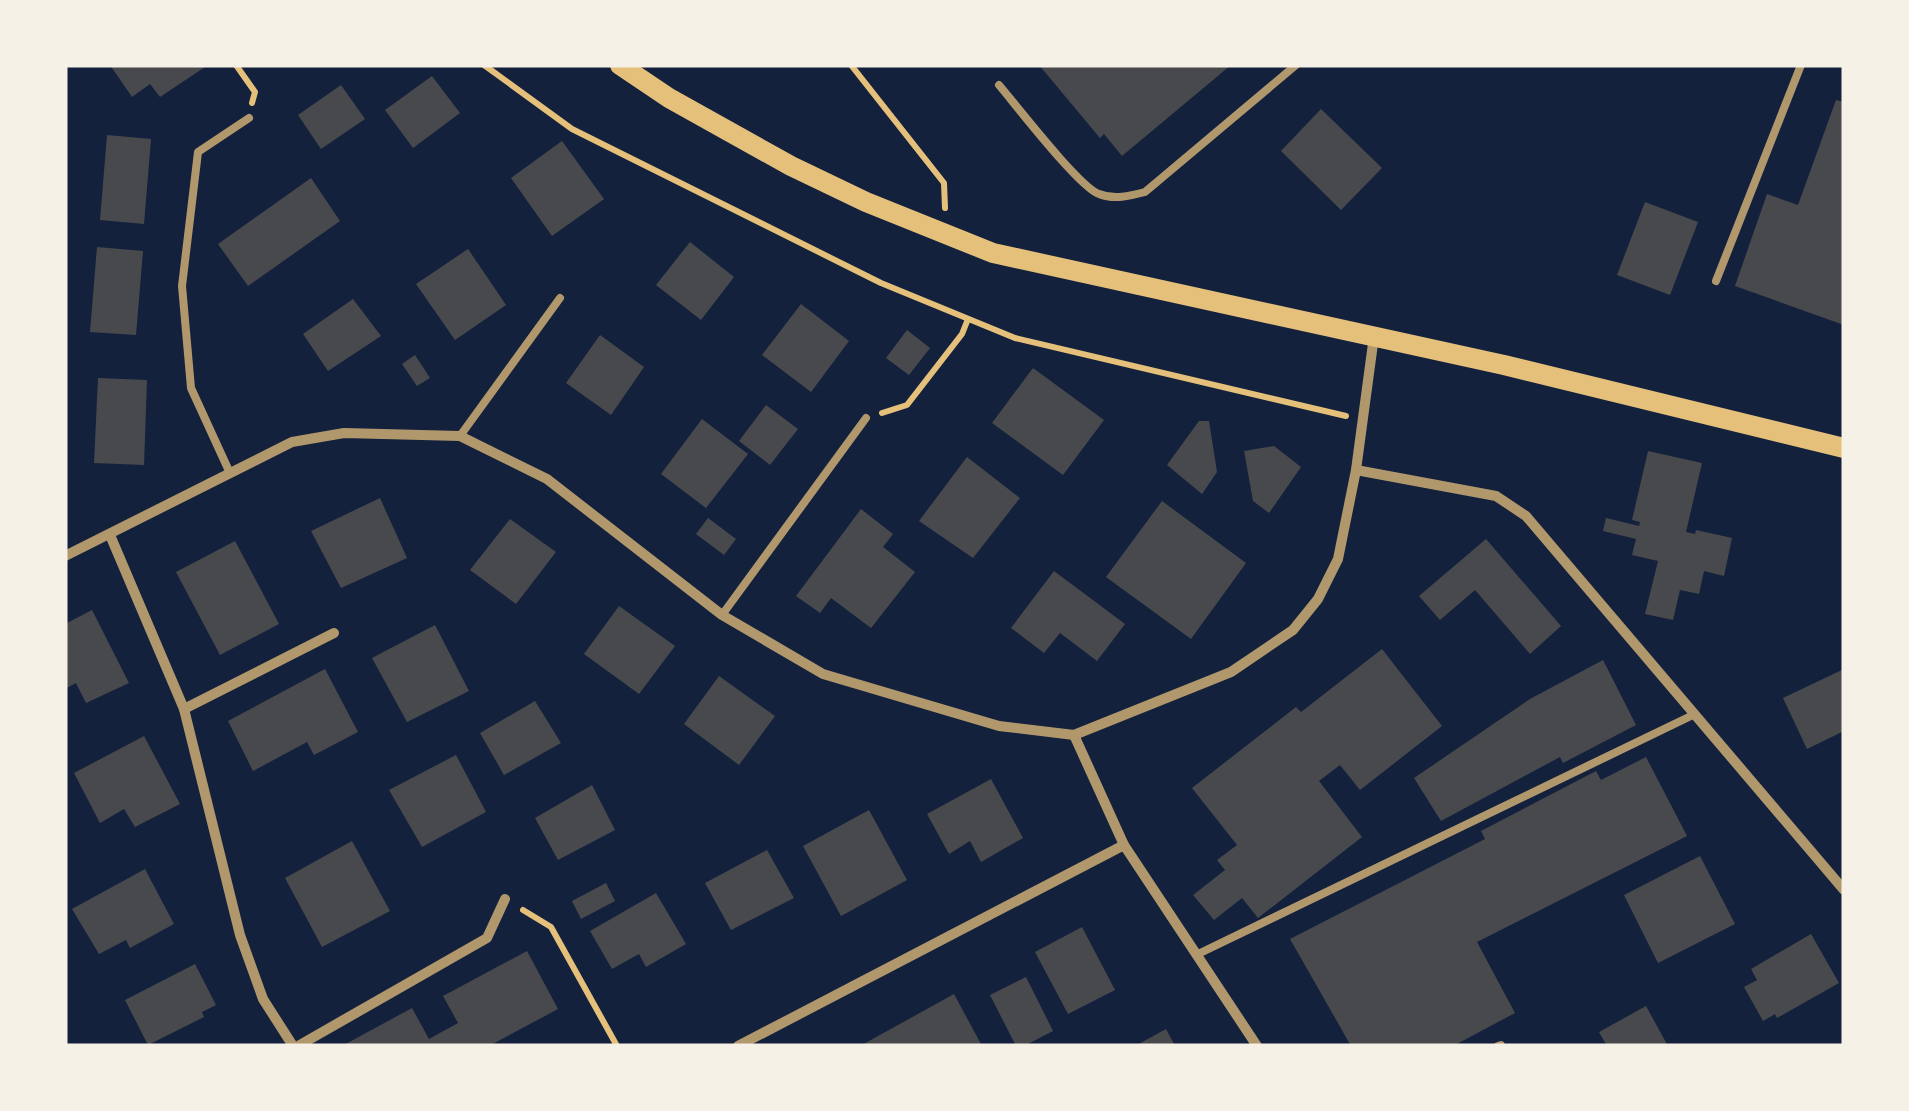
<svg xmlns="http://www.w3.org/2000/svg" width="1909" height="1111" viewBox="0 0 1909 1111" font-family="'Fira Sans Condensed',sans-serif">
  <style>
    .building { fill: #48494c }
    .lines { fill: none; stroke-linecap: round; stroke-linejoin: round }
    .path { stroke: #e5c07b; stroke-width: 6 }
    .service { stroke: #b1986c; stroke-width: 8 }
    .minor { stroke: #b1986c; stroke-width: 10 }
    .secondary { stroke: #e5c07b; stroke-width: 20 }
  </style>
  <rect width="100%" height="100%" fill="#14213d"/>
  <g class="building">
    <path d="M110,65h98l-48,32 -10,-13 -18,13z"/>
    <path d="M1039,65h192l-109,91 -18,-22 -4,4z"/>
    <path d="M432,76l28,37 -47,35 -28,-38z"/>
    <path d="M341,85l24,34 -44,30 -23,-34z"/>
    <path d="M1836,100l8,2v223l-109,-39 32,-92 31,11z"/>
    <path d="M1321,109l61,59 -41,42 -60,-59z"/>
    <path d="M107,135l44,4 -7,85 -44,-4z"/>
    <path d="M562,141l42,58 -52,37 -41,-58z"/>
    <path d="M311,178l29,43 -92,65 -30,-42z"/>
    <path d="M1645,202l53,20 -28,73 -53,-20z"/>
    <path d="M690,242l44,35 -33,43 -45,-35z"/>
    <path d="M97,247l46,4 -7,84 -46,-3z"/>
    <path d="M468,249l38,56 -51,35 -39,-56z"/>
    <path d="M353,299l28,37 -53,35 -25,-37z"/>
    <path d="M801,304l48,37 -38,51 -49,-37z"/>
    <path d="M907,330l23,18 -21,27 -23,-17z"/>
    <path d="M600,335l44,32 -33,48 -45,-32z"/>
    <path d="M415,355l15,23 -13,8 -15,-22z"/>
    <path d="M1033,368l71,52 -41,55 -71,-52z"/>
    <path d="M98,378l49,2 -3,85 -50,-2z"/>
    <path d="M766,405l32,24 -28,36 -31,-24z"/>
    <path d="M702,419l46,35 -42,54 -45,-34z"/>
    <path d="M1199,421h10l8,51 -15,22 -35,-29z"/>
    <path d="M1274,446l27,21 -32,46 -16,-12 -9,-50z"/>
    <path d="M1648,451l54,12 -16,69 9,2 1,-4 36,8 -8,38 -20,-5 -5,23 -19,-4 -7,30 -28,-6 13,-53 -26,-6 4,-16 -33,-8 3,-13 33,8 1,-4 -8,-2z"/>
    <path d="M967,457l53,41 -47,60 -54,-37z"/>
    <path d="M380,498l27,60 -66,30 -30,-57z"/>
    <path d="M1162,501l84,62 -55,76 -85,-62z"/>
    <path d="M861,509l32,25 -10,13 32,25 -44,56 -40,-30 -11,15 -24,-17z"/>
    <path d="M708,518l28,21 -12,16 -28,-21z"/>
    <path d="M510,519l46,33 -40,52 -46,-34z"/>
    <path d="M1486,539l75,87 -31,28 -55,-64 -35,30 -21,-24z"/>
    <path d="M235,541l44,83 -59,31 -44,-83z"/>
    <path d="M1054,571l71,53 -28,37 -37,-28 -16,20 -33,-25z"/>
    <path d="M619,606l56,40 -36,48 -55,-40z"/>
    <path d="M92,610l37,73 -43,20 -10,-20 -11,6v-65z"/>
    <path d="M435,625l34,66 -62,31 -35,-64z"/>
    <path d="M1382,649l60,77 -82,64 -20,-25 -21,16 43,56 -104,81 -16,-20 -28,22 -21,-25 32,-25 -8,-10 20,-15 -45,-57 104,-81 5,5z"/>
    <path d="M1603,660l33,65 -73,38 -3,-6 -119,64 -27,-43 116,-79z"/>
    <path d="M325,669l33,63 -44,23 -7,-13 -54,29 -25,-50z"/>
    <path d="M1844,669v62l-37,18 -24,-51z"/>
    <path d="M719,676l56,40 -36,49 -55,-41z"/>
    <path d="M535,701l26,42 -57,32 -24,-42z"/>
    <path d="M144,736l36,68 -45,23 -11,-18 -24,14 -26,-50z"/>
    <path d="M456,755l30,57 -64,35 -33,-57z"/>
    <path d="M1646,757l41,79 -210,106 38,71 -62,33h-102l-61,-107 195,-100 -4,-8 115,-60 5,9z"/>
    <path d="M991,779l32,59 -42,24 -11,-21 -21,13 -22,-40z"/>
    <path d="M592,785l23,45 -57,30 -23,-42z"/>
    <path d="M869,810l38,70 -66,36 -38,-70z"/>
    <path d="M352,841l38,70 -68,36 -37,-69z"/>
    <path d="M767,850l27,48 -63,32 -26,-47z"/>
    <path d="M1700,856l35,68 -77,39 -34,-68z"/>
    <path d="M145,869l29,55 -44,24 -4,-8 -27,14 -27,-45z"/>
    <path d="M606,883l9,18 -34,18 -9,-18z"/>
    <path d="M656,893l30,51 -40,23 -7,-13 -27,15 -22,-38z"/>
    <path d="M1082,927l33,63 -47,24 -33,-62z"/>
    <path d="M1811,934l28,49 -62,35 -2,-4 -12,7 -19,-34 13,-7 -6,-11z"/>
    <path d="M527,951l31,58 -69,37h-147l70,-38 17,31 29,-16 -15,-27z"/>
    <path d="M195,964l21,41 -14,7 2,5 -56,28 -23,-45z"/>
    <path d="M1026,977l27,54 -29,15h-8l-26,-51z"/>
    <path d="M954,994l28,52h-122z"/>
    <path d="M1646,1006l22,40h-61l-8,-14z"/>
    <path d="M1166,1029l9,17h-40z"/>
  </g>
  <g class="lines">
    <g class="path">
      <path d="M236,65l19,27 -3,11"/>
      <path d="M484,65l88,64 309,154 134,55 331,78"/>
      <path d="M851,65l93,118 1,25"/>
      <path d="M882,413l25,-8 55,-71 6,-15"/>
      <path d="M523,910l28,17 66,119"/>
    </g>
    <g class="service">
      <path d="M999,85c17,20 80,102 100,109 15,6 31,2 46,-2l151,-127"/>
      <path d="M1716,281l85,-216"/>
      <path d="M460,436l100,-138"/>
      <path d="M229,471l-38,-83 -9,-102 16,-134 51,-34"/>
      <path d="M722,615l144,-197"/>
      <path d="M1196,955l497,-240"/>
      <path d="M1498,1046l3,-1"/>
    </g>
    <g class="minor">
      <path d="M1356,470l140,26 30,20 318,374"/>
      <path d="M110,535l74,174 56,226 23,64 30,47"/>
      <path d="M65,556l227,-114 52,-9 116,3 87,43 175,136 101,59 176,52 75,9 157,-63 62,-42 25,-31 20,-40 18,-89 18,-134"/>
      <path d="M184,709l150,-76"/>
      <path d="M1074,735l50,110 133,201"/>
      <path d="M298,1046l189,-108 18,-39"/>
      <path d="M738,1046l386,-201"/>
    </g>
    <path class="secondary" d="M620,65l49,33 122,68 75,36 127,51 511,112 340,83"/>
  </g>
  <rect width="1909" height="1111" fill="none" stroke="#f6f1e7" stroke-width="135"/>
</svg>
